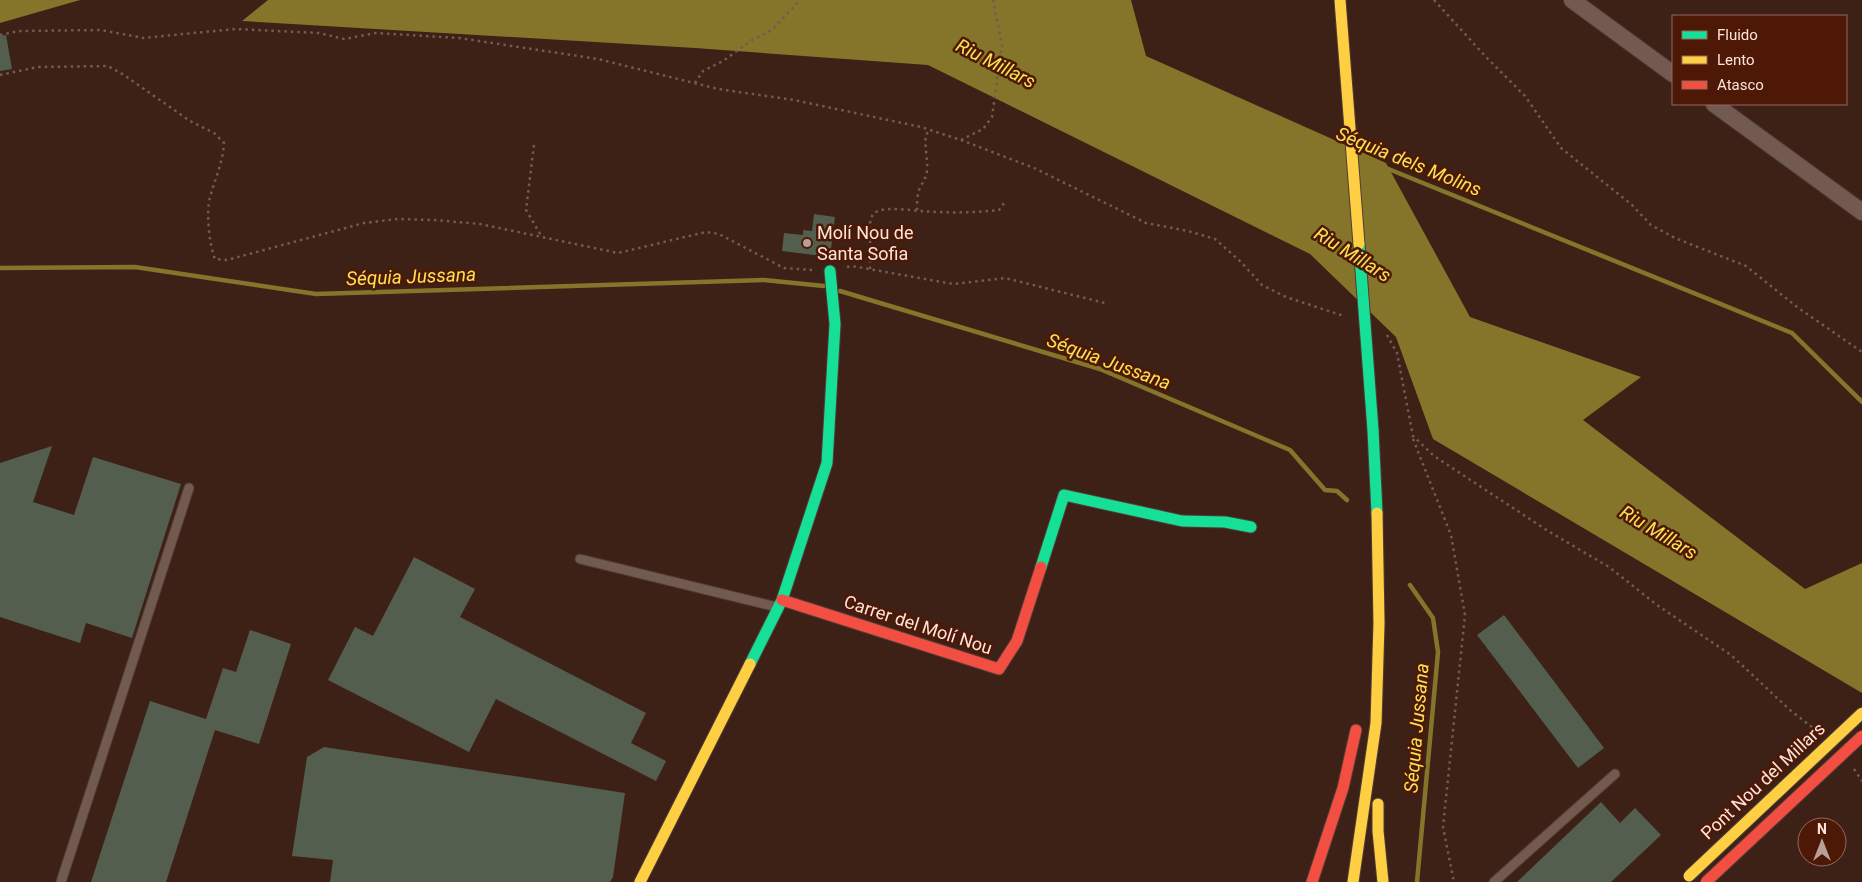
<svg xmlns="http://www.w3.org/2000/svg" width="1862" height="882" viewBox="0 0 1862 882" font-family="Roboto,sans-serif">
  <style>
    .water { fill: #84752a }
    .lines { fill: none; stroke-linecap: round; stroke-linejoin: round }
    .stream { stroke: #84752a; stroke-width: 4.5 }
    .building { fill: #545e4e }
    .lane-casing { stroke: #513d36; stroke-width: 11 }
    .street-casing { stroke: #513d36; stroke-width: 18 }
    .fast-casing { stroke: #513d36; stroke-width: 13 }
    .slow-casing { stroke: #513d36; stroke-width: 13 }
    .jam-casing { stroke: #513d36; stroke-width: 13 }
    .path { stroke: #725b53; stroke-width: 2.5; stroke-dasharray: 2.5 4; stroke-linecap: butt }
    .lane { stroke: #735a51; stroke-width: 9 }
    .street { stroke: #735a51; stroke-width: 16 }
    .fast { stroke: #16e098; stroke-width: 11 }
    .slow { stroke: #ffcf43; stroke-width: 11 }
    .jam { stroke: #f24e42; stroke-width: 11 }
    .fast-bridge-casing { stroke: #513d36; stroke-width: 13; stroke-linecap: butt }
    .slow-bridge-casing { stroke: #513d36; stroke-width: 13; stroke-linecap: butt }
    .jam-bridge-casing { stroke: #513d36; stroke-width: 13; stroke-linecap: butt }
    .fast-bridge { stroke: #16e098; stroke-width: 11 }
    .slow-bridge { stroke: #ffcf43; stroke-width: 11 }
    .jam-bridge { stroke: #f24e42; stroke-width: 11 }
    .poi-dot { fill: #ba9f96; stroke: #4d1906; stroke-width: 2 }
    .labels { text-anchor: middle; stroke-width: 5; stroke-linejoin: round; paint-order: stroke }
    .poi-label { font-size: 18px; fill: #fee3db; stroke: #4d1906; text-anchor: start }
    .street-label { font-size: 18px; fill: #fee3db; stroke: #4d1906 }
    .water-label { font-size: 19px; font-style: italic; fill: #fae152; stroke: #4d1906 }
  </style>
  <rect width="100%" height="100%" fill="#3d2116"/>
  <g class="water">
    <path d="M0,0h80l-80,23z"/>
    <path d="M268,0h863l15,56 240,107 84,154 171,60 -58,43 222,169 57,-26v130l-429,-254 -37,-102 -86,-83 -382,-189 -233,-17 -453,-27z"/>
  </g>
  <g class="lines">
    <g class="stream">
      <path d="M1386,168l406,165 70,69"/>
      <path d="M0,268l135,-1 181,27 448,-14 60,6"/>
      <path d="M840,291l260,78 190,81 35,40 12,1 10,9"/>
      <path d="M1410,585l23,33 5,34 -21,230"/>
    </g>
  </g>
  <g class="building">
    <path d="M6,35l6,34 -12,2v-35z"/>
    <path d="M814,214l21,3 -5,40 -48,-6 2,-18 19,2v-5l9,1z"/>
    <path d="M52,446l-19,56 41,13 19,-58 88,27 -49,154 -46,-15 -6,20 -80,-26v-154z"/>
    <path d="M414,557l61,32 -15,28 186,96 -15,30 35,18 -10,20 -160,-82 -27,53 -141,-72 27,-53 18,9z"/>
    <path d="M1504,615l100,133 -26,20 -101,-133z"/>
    <path d="M250,630l41,14 -32,100 -44,-14 -49,152h-75l59,-181 56,18 17,-51 13,4z"/>
    <path d="M324,747l301,46 -12,84 -3,5h-280l3,-22 -41,-4 15,-99z"/>
    <path d="M1601,802l19,21 15,-15 26,27 -50,47h-94z"/>
  </g>
  <g class="lines">
    <defs>
      <g id="lane">
        <path d="M580,559l197,48"/>
        <path d="M61,882l128,-394"/>
        <path d="M1494,882l121,-108"/>
      </g>
      <g id="street">
        <path d="M1572,0l101,74"/>
        <path d="M1714,104l148,108"/>
      </g>
      <g id="fast">
        <path d="M1373,430l4,83"/>
        <path d="M1041,567l23,-72 118,26 43,1 26,5"/>
        <path d="M750,664l32,-64 45,-137 8,-139 -5,-53"/>
      </g>
      <g id="slow">
        <path d="M1378,804v27l5,51"/>
        <path d="M640,882l110,-218"/>
        <path d="M1353,882l23,-159 3,-100 -2,-110"/>
      </g>
      <g id="jam">
        <path d="M782,600l217,69 18,-28 24,-74"/>
        <path d="M1312,882l31,-94 13,-58"/>
      </g>
    </defs>
    <use href="#lane" class="lane-casing"/>
    <use href="#street" class="street-casing"/>
    <use href="#fast" class="fast-casing"/>
    <use href="#slow" class="slow-casing"/>
    <use href="#jam" class="jam-casing"/>
    <g class="path">
      <path d="M1434,0l52,57 39,39 36,52 71,57 19,20 24,13 71,28 51,41 65,45"/>
      <path d="M0,35l19,-4 82,-1 42,8 93,-9 83,4 25,6 32,-6 83,5 139,21 120,30 76,11 127,27 40,13 73,28 112,55 42,8 27,8 26,23 21,23 24,12 58,19"/>
      <path d="M0,75l38,-8 70,-1 16,9 66,46 24,12 10,10c-1,19 -9,36 -14,54 -4,15 -1,47 5,62l12,1 137,-37 34,-4 36,1 46,4 138,29 88,-21 13,2 65,34 28,2"/>
      <path d="M695,83l8,-12 20,-10 29,-21 20,-10 28,-30"/>
      <path d="M961,140l22,-11 9,-12 10,-72 -9,-45"/>
      <path d="M534,145l-8,65 16,27"/>
      <path d="M917,210c0,-6 0,-14 2,-20 3,-7 7,-11 8,-19 1,-13 -3,-24 -1,-37l6,-4"/>
      <path d="M847,267l5,-1 101,18 52,-6 100,25"/>
      <path d="M870,269v-46c1,-5 2,-10 8,-12 12,-4 30,-1 43,0 25,2 53,2 78,-1l5,-7"/>
      <path d="M1387,335l10,18 16,83 21,20 114,75 61,36 48,38 74,50 59,55 27,21"/>
      <path d="M1413,439l38,96 14,80 -22,212 11,55"/>
      <path d="M1854,769l8,12"/>
    </g>
    <use href="#lane" class="lane"/>
    <use href="#street" class="street"/>
    <use href="#fast" class="fast"/>
    <use href="#slow" class="slow"/>
    <use href="#jam" class="jam"/>
    <defs>
      <path id="fast-bridge" d="M1359,244l14,186"/>
      <g id="slow-bridge">
        <path d="M1340,0l19,244"/>
        <path d="M1689,876l173,-163"/>
      </g>
      <path id="jam-bridge" d="M1706,882l156,-146"/>
    </defs>
    <use href="#fast-bridge" class="fast-bridge-casing"/>
    <use href="#slow-bridge" class="slow-bridge-casing"/>
    <use href="#jam-bridge" class="jam-bridge-casing"/>
    <use href="#fast-bridge" class="fast-bridge"/>
    <use href="#slow-bridge" class="slow-bridge"/>
    <use href="#jam-bridge" class="jam-bridge"/>
  </g>
  <circle class="poi-dot" cx="807" cy="243" r="5"/>
  <g class="labels">
    <g class="poi-label">
      <text x="817" y="239">Molí Nou de<tspan x="817" dy="21">Santa Sofia</tspan></text>
    </g>
    <g class="street-label">
      <text transform="translate(918 625) rotate(18)" y="6">Carrer del Molí Nou</text>
      <text transform="translate(1763 781) rotate(-43)" y="6">Pont Nou del Millars</text>
    </g>
    <g class="water-label">
      <text transform="translate(996 63) rotate(27)" y="7">Riu Millars</text>
      <text transform="translate(1409 161) rotate(22)" y="7">Séquia dels Molins</text>
      <text transform="translate(1353 254) rotate(32)" y="7">Riu Millars</text>
      <text transform="translate(411 276) rotate(-2)" y="7">Séquia Jussana</text>
      <text transform="translate(1109 361) rotate(20)" y="7">Séquia Jussana</text>
      <text transform="translate(1659 532) rotate(31)" y="7">Riu Millars</text>
      <text transform="translate(1416 728) rotate(-85)" y="7">Séquia Jussana</text>
    </g>
  </g>
  <rect x="1672" y="15" width="175" height="90" fill="#4d1906" stroke="#946a5b"/>
  <rect x="1682" y="31" width="25" height="8" fill="#16e098" stroke="#946a5b"/>
  <text x="1717" y="40" font-size="15" fill="#fee3db">Fluido</text>
  <rect x="1682" y="56" width="25" height="8" fill="#ffcf43" stroke="#946a5b"/>
  <text x="1717" y="65" font-size="15" fill="#fee3db">Lento</text>
  <rect x="1682" y="81" width="25" height="8" fill="#f24e42" stroke="#946a5b"/>
  <text x="1717" y="90" font-size="15" fill="#fee3db">Atasco</text>
  <g transform="translate(1822 842)"><circle r="24" fill="#4d1906" stroke="#946a5b"/>
  <path d="M0-4L9 19L0 12L-9 19Z" fill="#ba9f96"/>
  <text y="-8" font-size="14" font-weight="bold" text-anchor="middle" fill="#fee3db">N</text>
  </g>
</svg>
